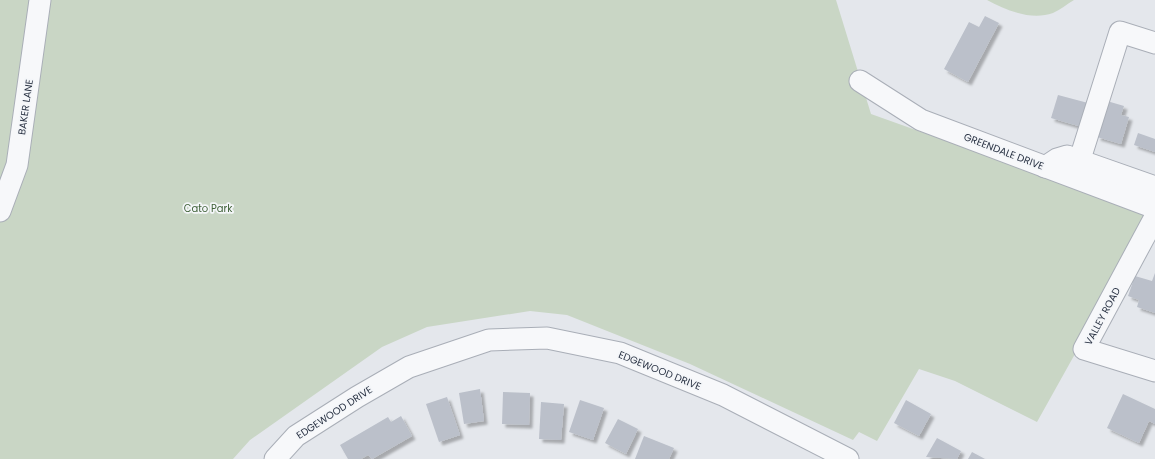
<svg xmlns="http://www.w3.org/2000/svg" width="1155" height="459" viewBox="0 0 1155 459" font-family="Poppins,sans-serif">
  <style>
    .green { fill: #c9d6c5 }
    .building { fill: #bbc0ca; filter: url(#shadow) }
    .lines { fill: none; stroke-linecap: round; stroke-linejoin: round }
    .minor-casing { stroke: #a9aeb7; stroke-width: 23 }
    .minor { stroke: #f7f8fa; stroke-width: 21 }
    .labels { text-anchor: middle; stroke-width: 3.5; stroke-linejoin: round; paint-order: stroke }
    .street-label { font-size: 10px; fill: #2b3445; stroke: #f4f6f9 }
    .park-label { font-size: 10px; fill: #3f6138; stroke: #f4f6f9 }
  </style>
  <defs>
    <filter id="shadow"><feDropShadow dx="3.5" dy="3.5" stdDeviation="1" flood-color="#0004"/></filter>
  </defs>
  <rect width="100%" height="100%" fill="#e4e7ec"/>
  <g class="green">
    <path d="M0,0h836l35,114 272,97 9,5 -115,206 -82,-41 -36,-12 -42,72 -18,-9 -6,8 -163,-76 -123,-49 -37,-4 -103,16 -45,20 -132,93 -17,19h-233z"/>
    <path d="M987,0h87c-7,4 -14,10 -21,13 -22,8 -47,-3 -66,-13z"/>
  </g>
  <g class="building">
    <path d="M985,16l14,7 -31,59 -24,-13 25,-47 10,5z"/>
    <path d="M1058,95l30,8 -6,24 -31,-9z"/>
    <path d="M1107,101l17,5 -3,9 8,2 -8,27 -24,-7z"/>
    <path d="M1138,133l17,6v13l-21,-7z"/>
    <path d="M1155,273v40l-18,-6 2,-7 -11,-4 7,-20 17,5z"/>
    <path d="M480,389l4,32 -20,3 -5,-31z"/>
    <path d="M503,392l27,1 -1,32 -27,-1z"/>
    <path d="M1123,394l32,15v15l-6,-3 -10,22 -32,-15z"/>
    <path d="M447,397l13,38 -21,7 -13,-38z"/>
    <path d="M580,400l24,8 -11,32 -24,-8z"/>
    <path d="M906,400l25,14 -12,22 -25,-13z"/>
    <path d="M541,402l23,2 -3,36 -22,-1z"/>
    <path d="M401,416l11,20 -40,23 -4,-4 -7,4h-13l-8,-14 48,-28 3,5z"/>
    <path d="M618,419l20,10 -12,25 -21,-11z"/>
    <path d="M644,436l30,12 -5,11h-34z"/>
    <path d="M937,438l24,13 -4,8 -31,-2z"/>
    <path d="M972,452l13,7h-17z"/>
  </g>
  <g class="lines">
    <defs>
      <g id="minor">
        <path d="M860,81l61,39 234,88"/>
        <path d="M1080,159l40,-127 35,11"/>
        <path d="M1045,167l12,-8 10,-3 88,31"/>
        <path d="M0,211l17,-46 23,-165"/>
        <path d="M1155,217l-71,132 71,22"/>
        <path d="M275,459l21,-23 61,-39 52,-30 80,-27 58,-2 73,15 103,42 125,64"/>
      </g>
    </defs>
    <use href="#minor" class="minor-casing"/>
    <use href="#minor" class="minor"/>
  </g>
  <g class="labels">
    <g class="street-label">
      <text transform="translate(25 107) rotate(-82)" y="4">BAKER LANE</text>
      <text transform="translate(1004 151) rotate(21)" y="4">GREENDALE DRIVE</text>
      <text transform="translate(1102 316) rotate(-62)" y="4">VALLEY ROAD</text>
      <text transform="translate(660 370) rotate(22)" y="4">EDGEWOOD DRIVE</text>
      <text transform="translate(334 412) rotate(-33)" y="4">EDGEWOOD DRIVE</text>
    </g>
    <g class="park-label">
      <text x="208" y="212">Cato Park</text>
    </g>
  </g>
</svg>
